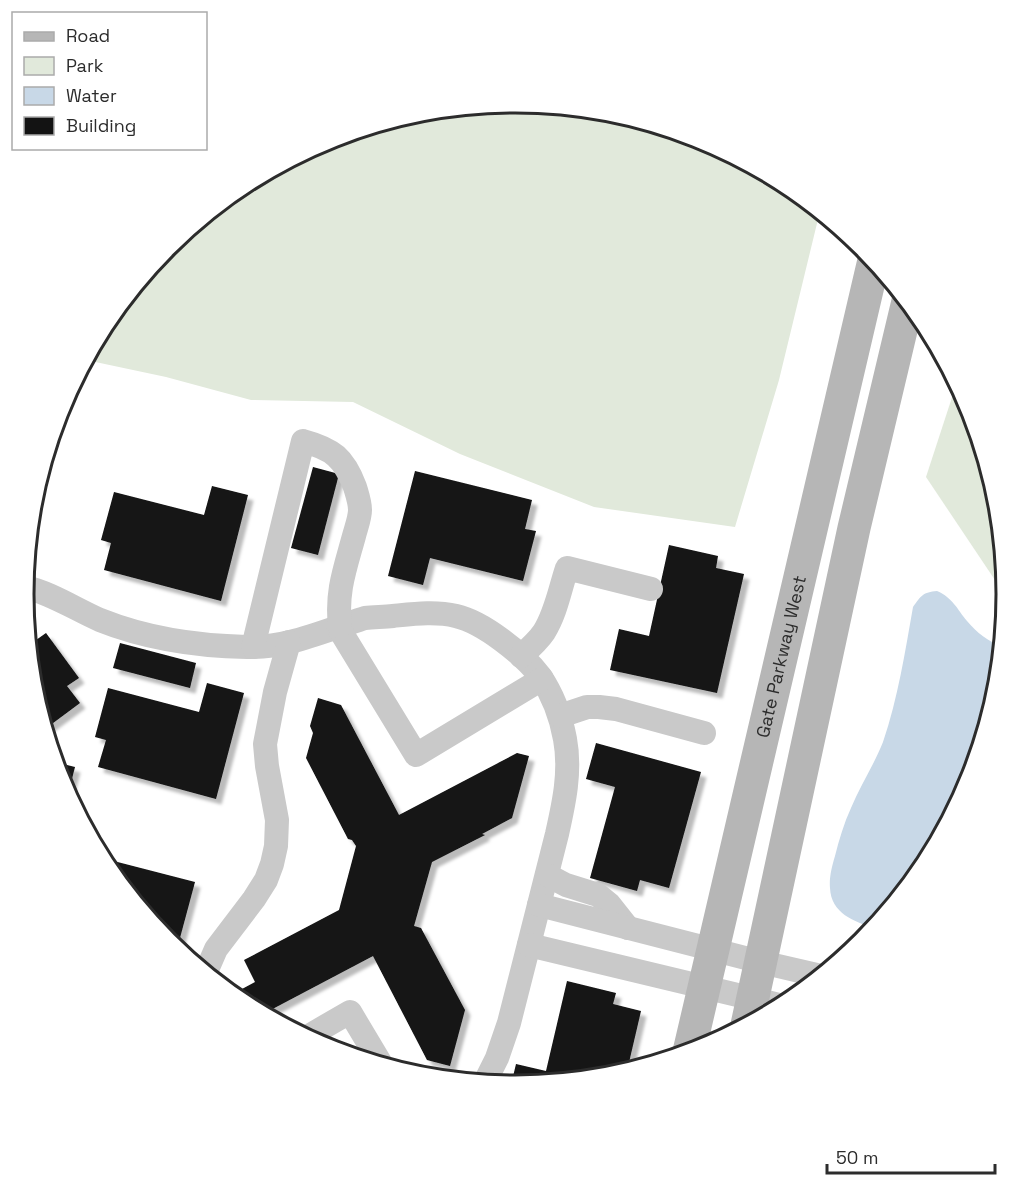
<svg xmlns="http://www.w3.org/2000/svg" width="1031" height="1188" viewBox="0 0 1031 1188" font-family="'Space Grotesk',sans-serif">
  <style>
    .green { fill: #e1e9db }
    .water { fill: #c8d8e7 }
    .building { fill: #131313; filter: url(#shadow) }
    .lines { fill: none; stroke-linecap: round; stroke-linejoin: round }
    .minor { stroke: #c9c9c9; stroke-width: 24 }
    .secondary { stroke: #b6b6b6; stroke-width: 33 }
    .labels { text-anchor: middle; stroke-width: 6; stroke-linejoin: round; paint-order: stroke }
    .street-label { font-size: 18px; fill: #2c2c2c; stroke: #fff }
    .rim { fill: none; stroke: #2c2c2c; stroke-width: 3 }
  </style>
  <defs>
    <filter id="shadow"><feDropShadow dx="5.5" dy="5.5" stdDeviation="1.5" flood-color="#0004"/></filter>
  </defs>
  <rect width="100%" height="100%" fill="#fff"/>
  <g class="green">
    <path d="M516,103l96,9 92,28 85,46 31,25 -41,169 -44,147 -141,-20 -134,-53 -107,-52 -102,-2 -85,-23 -80,-17 21,-39 61,-75 75,-61 85,-45 92,-28z"/>
    <path d="M957,382l13,24 28,92 9,100 -81,-121z"/>
  </g>
  <path class="water" d="M937,591c16,7 20,18 30,30 10,12 21,20 35,26l-5,43 -28,92 -45,85 -49,61c-21,-6 -44,-15 -45,-40 -1,-10 2,-22 5,-32 4,-16 9,-33 16,-48 9,-22 23,-43 32,-66 15,-44 22,-90 30,-135 8,-11 10,-15 24,-16z"/>
  <g class="building">
    <path d="M313,467l26,7 -21,81 -27,-7z"/>
    <path d="M415,471l117,29 -7,29 11,2 -13,50 -93,-23 -7,27 -35,-9z"/>
    <path d="M212,486l36,9 -27,106 -117,-31 7,-27 -10,-3 13,-48 90,23z"/>
    <path d="M669,545l49,11 -2,12 28,6 -27,119 -107,-23 9,-41 30,7z"/>
    <path d="M46,633l33,45 -12,8 13,17 -35,26 -12,-39 -4,-45z"/>
    <path d="M120,643l76,20 -6,25 -77,-20z"/>
    <path d="M207,683l37,10 -28,106 -118,-32 8,-27 -11,-3 13,-49 91,24z"/>
    <path d="M318,698l23,7 58,110 118,-62 12,3 -17,62 -30,16 3,1 -53,27 -18,64 7,2 44,82 -15,56 -23,-6 -54,-104 -110,58 -24,-14 3,-11 13,-7 -11,-22 95,-50 17,-64 -4,-6 -4,-1 -42,-81 7,-25 -3,-7z"/>
    <path d="M596,743l105,29 -32,116 -29,-8 -3,11 -47,-13 25,-91 -29,-8z"/>
    <path d="M55,762l20,5 -7,27 -7,-12z"/>
    <path d="M102,858l93,24 -18,67 -9,-8 -61,-74z"/>
    <path d="M567,981l49,12 -3,11 28,7 -14,60 -16,5 -100,9 5,-21 30,7z"/>
  </g>
  <g class="lines">
    <g class="minor">
      <path d="M25,587c26,6 50,22 75,33 45,18 98,26 147,27 30,1 59,-9 88,-19 10,-3 20,-7 30,-10 9,-1 19,-1 28,-2 20,-2 42,-5 63,0 27,6 67,38 84,60 13,19 21,41 25,63 6,32 -1,64 -8,95l-48,189 -12,35 -12,24"/>
      <path d="M338,627l78,128 126,-76"/>
      <path d="M253,647l50,-206c30,8 41,17 52,46 2,7 5,15 5,23 0,8 -4,18 -6,26 -9,33 -18,56 -14,90"/>
      <path d="M521,656c8,-7 17,-15 23,-24 12,-19 16,-43 23,-64l84,21"/>
      <path d="M560,716l27,-9h12l17,2 88,24"/>
      <path d="M547,875l19,10 32,10 11,9 19,24"/>
      <path d="M539,905l222,57 60,14"/>
      <path d="M529,945l254,61"/>
      <path d="M206,972l10,-23 38,-50 12,-19 6,-16 4,-18 1,-26 -10,-54 -2,-22 10,-52 14,-50"/>
      <path d="M307,1037l43,-25 31,52"/>
    </g>
    <g class="secondary">
      <path d="M747,1025l107,-497 54,-227"/>
      <path id="s1" d="M689,1052l185,-792"/>
    </g>
  </g>
  <g class="labels">
    <g class="street-label">
      <text dy="6" stroke="none"><textPath href="#s1" startOffset="406">Gate Parkway West</textPath></text>
    </g>
  </g>
  <path d="M0 0H1031V1188H0ZM34 594a481 481 0 1 1 962 0a481 481 0 1 1-962 0Z" fill="#fff" fill-rule="evenodd"/>
  <path class="rim" d="M34 594a481 481 0 1 1 962 0a481 481 0 1 1-962 0Z"/>
  <rect x="12" y="12" width="195" height="138" fill="#ffffff" stroke="#ababab" stroke-width="1.5"/>
  <rect x="24" y="32" width="30" height="9" fill="#b6b6b6" stroke="#ababab" stroke-width="1.5"/>
  <text x="66" y="42" font-size="18" fill="#2c2c2c">Road</text>
  <rect x="24" y="57" width="30" height="18" fill="#e1e9db" stroke="#ababab" stroke-width="1.5"/>
  <text x="66" y="72" font-size="18" fill="#2c2c2c">Park</text>
  <rect x="24" y="87" width="30" height="18" fill="#c8d8e7" stroke="#ababab" stroke-width="1.5"/>
  <text x="66" y="102" font-size="18" fill="#2c2c2c">Water</text>
  <rect x="24" y="117" width="30" height="18" fill="#131313" stroke="#ababab" stroke-width="1.5"/>
  <text x="66" y="132" font-size="18" fill="#2c2c2c">Building</text>
  <path d="M827 1164v9h168v-9" fill="none" stroke="#2c2c2c" stroke-width="3"/>
  <text x="836" y="1164" font-size="18" fill="#2c2c2c" stroke="#ffffff" stroke-width="4.5" paint-order="stroke">50 m</text>
</svg>
